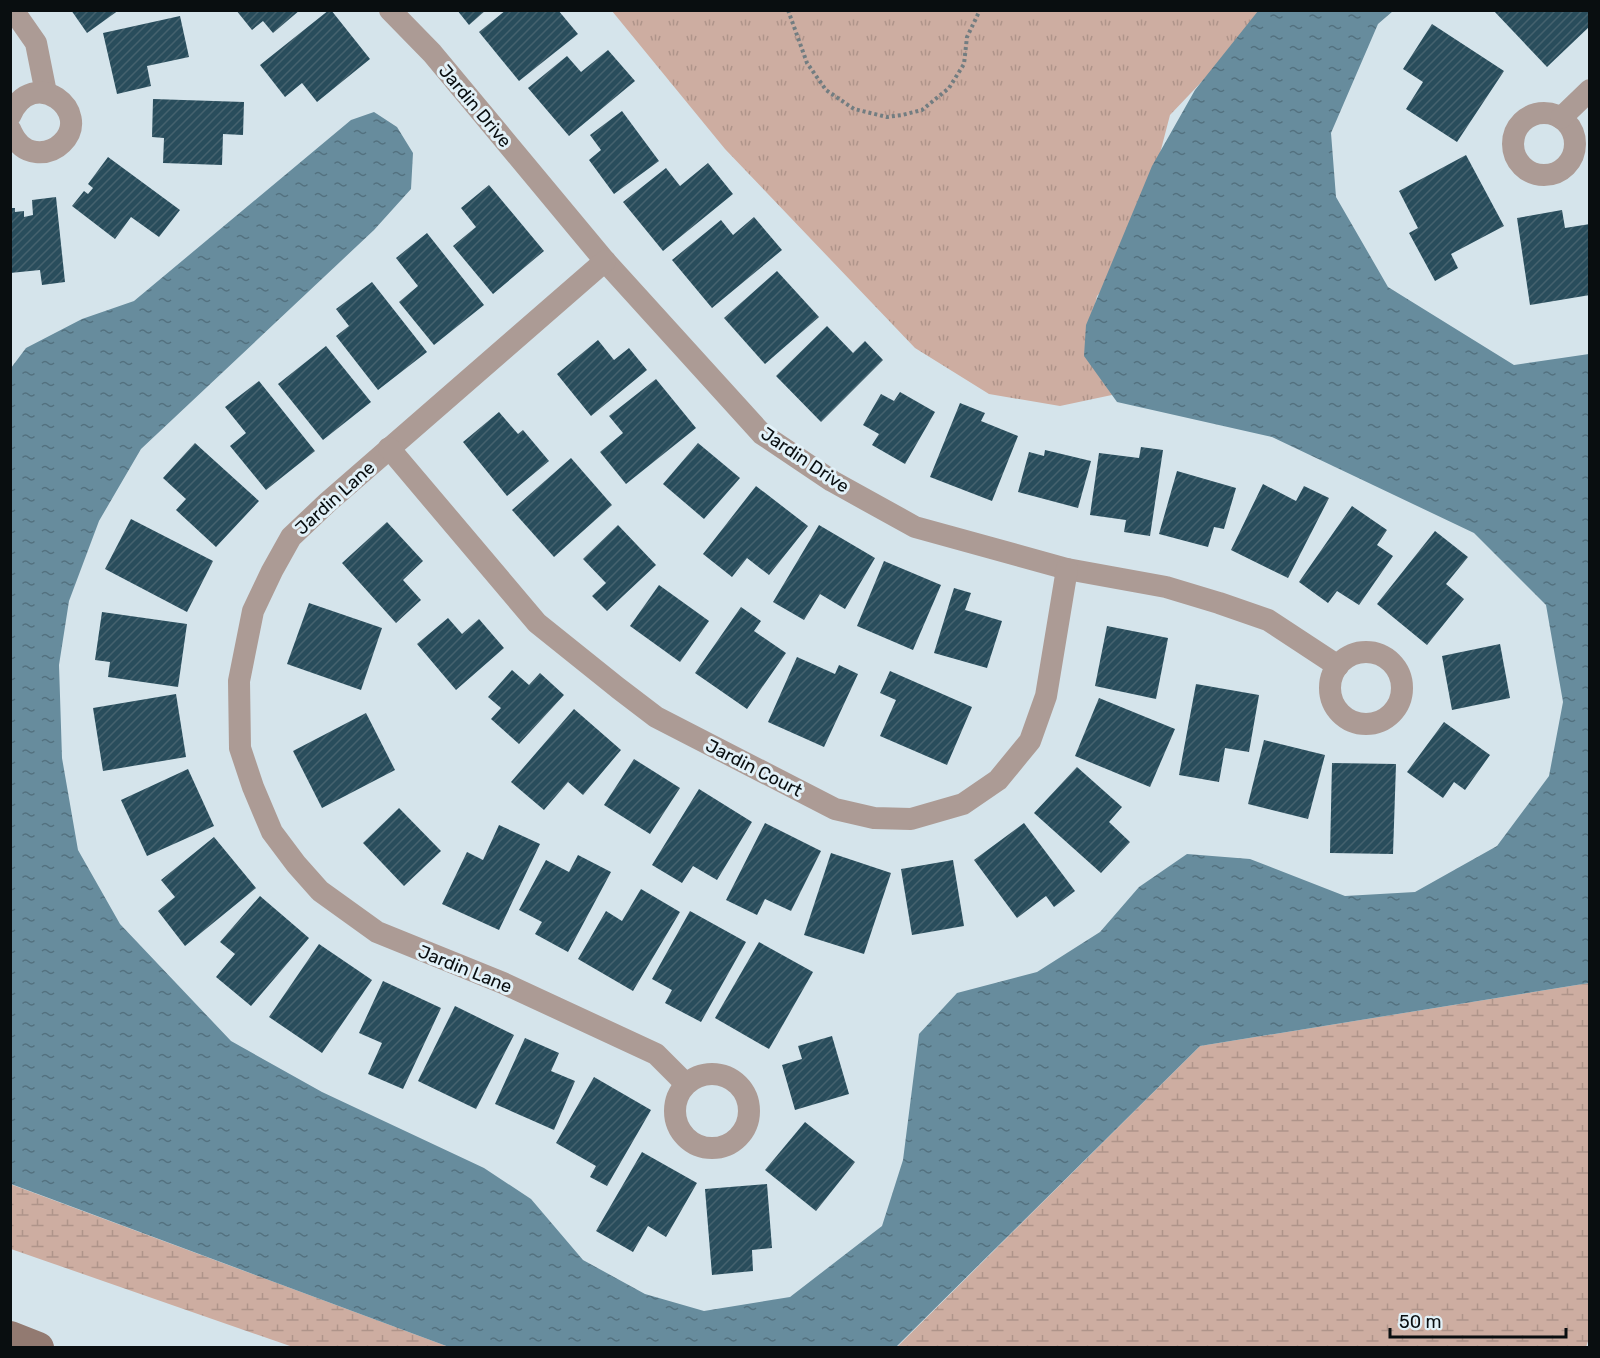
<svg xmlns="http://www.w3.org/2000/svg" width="1600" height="1358" viewBox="0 0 1600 1358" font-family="Rubik,sans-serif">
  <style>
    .grass { fill: url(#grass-tufts) }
    .wetland { fill: url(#wetland-marsh) }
    .water { fill: url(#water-ripples) }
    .building { fill: url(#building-hatch) }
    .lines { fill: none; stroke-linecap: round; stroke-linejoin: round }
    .path { stroke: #727d81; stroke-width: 4; stroke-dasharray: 3 3; stroke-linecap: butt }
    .street { stroke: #ac9b95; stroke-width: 22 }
    .secondary { stroke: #927a71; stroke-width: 32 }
    .labels { text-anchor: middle; stroke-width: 6; stroke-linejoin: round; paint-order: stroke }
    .street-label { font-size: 18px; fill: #090e10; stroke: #e2f1f8 }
  </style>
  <defs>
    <pattern id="grass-tufts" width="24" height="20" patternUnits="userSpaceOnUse" patternTransform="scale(1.5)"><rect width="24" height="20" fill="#cdada1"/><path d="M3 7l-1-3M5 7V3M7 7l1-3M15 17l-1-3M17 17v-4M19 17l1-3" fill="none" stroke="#af948a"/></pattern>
    <pattern id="wetland-marsh" width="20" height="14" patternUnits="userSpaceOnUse" patternTransform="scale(1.5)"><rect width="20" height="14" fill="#cdada1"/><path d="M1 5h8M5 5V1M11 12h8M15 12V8" fill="none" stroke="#af948a"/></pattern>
    <pattern id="water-ripples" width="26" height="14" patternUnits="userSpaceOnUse" patternTransform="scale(1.5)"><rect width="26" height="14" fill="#678c9d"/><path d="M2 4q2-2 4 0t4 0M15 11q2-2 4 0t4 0" fill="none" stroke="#53717f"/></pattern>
    <pattern id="building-hatch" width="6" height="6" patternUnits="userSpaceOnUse" patternTransform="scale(1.5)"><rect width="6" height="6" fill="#294d5c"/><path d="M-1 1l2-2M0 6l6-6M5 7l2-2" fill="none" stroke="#45626e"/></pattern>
  </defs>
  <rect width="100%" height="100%" fill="#d5e4eb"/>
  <path class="grass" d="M612,11h657l-99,104 -25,96 -30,65 -18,20 -6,27 35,69 -66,14 -71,-12 -74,-46 -190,-199z"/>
  <g class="wetland">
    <path d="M1589,983l1,353 -4,11 -690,1 304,-302z"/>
    <path d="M10,1184l439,163h-156l-282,-98z"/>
  </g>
  <path class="water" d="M1258,11h135l-15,13 -47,109 5,64 52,90 126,78 75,-11v629l-389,63 -304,301h-447l-438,-163v-816l15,-20 56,-29 52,-18 217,-181 23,-8 23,15 16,26 -2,36 -37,41 -233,219 -42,72 -30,80 -10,64 3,93 16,92 42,74 111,117 91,51 162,76 47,31 52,61 62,34 59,17 86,-14 92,-71 21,-66 16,-126 38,-41 80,-21 63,-40 39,-45 48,-33 63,5 95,37 70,-4 82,-46 52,-70 14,-74 -17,-97 -72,-72 -202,-96 -155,-35 -33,-46 2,-31 66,-159 43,-76z"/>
  <g class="building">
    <path d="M71,10h48l-32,23z"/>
    <path d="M236,10h64l-27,23 -10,-12 -11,9z"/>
    <path d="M329,10h2l39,49 -53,43 -15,-19 -17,14 -25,-32z"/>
    <path d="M457,10h29l-17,15z"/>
    <path d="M506,10h52l20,24 -59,47 -40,-49z"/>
    <path d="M1493,10h97v16l-43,41z"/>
    <path d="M180,16l9,41 -42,9 4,20 -34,8 -14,-61z"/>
    <path d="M1432,24l72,47 -47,71 -51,-33 17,-27 -20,-13z"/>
    <path d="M608,50l27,31 -66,55 -41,-48 39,-32 14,16z"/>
    <path d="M153,99l91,3 -1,33 -20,-1 -1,31 -59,-2 1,-25 -12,-1z"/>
    <path d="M622,111l37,50 -45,33 -25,-34 12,-10 -11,-15z"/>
    <path d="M1466,155l38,71 -53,28 7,14 -23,13 -26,-48 9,-5 -19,-37z"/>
    <path d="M108,157l72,53 -21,27 -28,-20 -16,22 -43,-33 12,-15 4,3 5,-6 -5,-4z"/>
    <path d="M708,163l25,31 -70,57 -40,-49 43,-34 14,18z"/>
    <path d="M489,185l55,66 -51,43 -40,-48 23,-19 -15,-19z"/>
    <path d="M56,197l9,85 -23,3 -2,-15 -30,3v-65h5v4l9,-1v6l9,-2 -1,-15z"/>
    <path d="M1562,210l3,18 25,-4v71l-60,10 -13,-87z"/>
    <path d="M754,217l28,33 -70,58 -40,-48 49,-40 12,15z"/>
    <path d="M427,233l57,72 -50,40 -35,-43 19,-16 -22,-28z"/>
    <path d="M777,271l42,46 -54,47 -41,-46z"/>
    <path d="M372,282l55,70 -49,38 -42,-54 13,-10 -13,-17z"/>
    <path d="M827,326l26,27 12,-12 18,19 -62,62 -45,-46z"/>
    <path d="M598,340l16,20 15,-12 18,22 -56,46 -34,-42z"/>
    <path d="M326,346l45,56 -48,38 -45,-56z"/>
    <path d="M656,379l40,49 -70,56 -26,-32 23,-19 -14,-17z"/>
    <path d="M259,381l56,70 -49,39 -36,-44 16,-13 -21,-26z"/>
    <path d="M900,392l35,20 -30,52 -33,-19 7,-11 -16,-9 18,-31 13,7z"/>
    <path d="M960,403l25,10 -4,8 37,15 -26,65 -62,-24z"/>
    <path d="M499,412l19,22 5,-4 26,31 -42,35 -44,-54z"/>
    <path d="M195,443l64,58 -43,46 -40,-37 10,-11 -23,-21z"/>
    <path d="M698,443l42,35 -36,41 -41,-35z"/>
    <path d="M1141,447l22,3 -13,86 -26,-4 2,-12 -36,-5 9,-62 40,5z"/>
    <path d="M1045,450l46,11 -13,47 -60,-16 11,-40 15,4z"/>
    <path d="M571,458l41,47 -58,52 -42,-47z"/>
    <path d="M1177,471l59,17 -12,41 -10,-2 -6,20 -49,-13z"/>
    <path d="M1263,484l33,17 8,-15 25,12 -41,80 -57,-28z"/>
    <path d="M756,486l52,40 -39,49 -22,-17 -15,19 -29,-23z"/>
    <path d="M1352,506l35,24 -10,15 16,11 -34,49 -22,-14 -9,12 -29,-21z"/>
    <path d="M131,519l82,42 -26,51 -82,-43z"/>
    <path d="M387,522l36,39 -20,19 18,20 -25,23 -54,-60z"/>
    <path d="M618,525l38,40 -49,46 -15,-15 14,-13 -23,-24z"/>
    <path d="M819,525l56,33 -30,51 -25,-15 -16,26 -31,-18z"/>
    <path d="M1435,531l33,26 -22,27 18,15 -37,46 -50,-41z"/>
    <path d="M884,561l57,24 -28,65 -56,-24z"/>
    <path d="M659,585l50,36 -29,41 -50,-36z"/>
    <path d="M954,588l17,5 -6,17 37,11 -15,47 -53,-15z"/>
    <path d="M309,603l73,25 -21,62 -74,-26z"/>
    <path d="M741,607l20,14 -7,10 32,22 -39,56 -52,-36z"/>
    <path d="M102,612l85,12 -9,63 -70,-10 2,-15 -15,-2z"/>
    <path d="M448,618l14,16 17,-15 25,29 -48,42 -39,-46z"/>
    <path d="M1107,626l61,12 -12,61 -61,-13z"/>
    <path d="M1500,644l10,54 -58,12 -10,-54z"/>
    <path d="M797,657l38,17 4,-9 19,9 -34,73 -56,-25z"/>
    <path d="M512,670l17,15 11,-12 24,22 -45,49 -28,-25 10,-11 -13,-11z"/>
    <path d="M890,671l82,36 -25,58 -67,-29 16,-36 -16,-7z"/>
    <path d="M1196,684l63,11 -10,57 -24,-4 -6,34 -40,-7z"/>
    <path d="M176,694l10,63 -83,14 -10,-63z"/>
    <path d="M1099,698l76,31 -25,58 -75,-31z"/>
    <path d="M574,709l47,41 -38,45 -15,-13 -24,28 -33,-28z"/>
    <path d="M366,713l29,57 -73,38 -29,-57z"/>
    <path d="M1444,722l46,33 -25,35 -11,-8 -11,16 -36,-26z"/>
    <path d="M1264,740l61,15 -17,64 -60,-15z"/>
    <path d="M634,759l46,29 -30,46 -46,-29z"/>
    <path d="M1332,763l64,1 -3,90 -63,-1z"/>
    <path d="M1077,767l45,40 -13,15 21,20 -29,31 -67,-60z"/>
    <path d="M188,769l26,57 -67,30 -26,-56z"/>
    <path d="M699,789l53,33 -35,58 -24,-14 -11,17 -30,-18z"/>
    <path d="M399,808l42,43 -37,35 -41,-43z"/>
    <path d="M765,823l56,28 -30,60 -26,-12 -8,16 -31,-15z"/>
    <path d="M1024,823l51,68 -21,16 -8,-11 -29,22 -43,-58z"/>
    <path d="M499,825l41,19 -41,86 -57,-26 25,-52 16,8z"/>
    <path d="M214,837l42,51 -71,58 -27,-35 17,-14 -14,-17z"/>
    <path d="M831,853l60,20 -27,81 -60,-19z"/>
    <path d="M578,855l33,17 -43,80 -33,-18 7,-12 -23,-12 27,-50 23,12z"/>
    <path d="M953,860l11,66 -52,9 -11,-66z"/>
    <path d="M641,889l39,23 -47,79 -55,-32 28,-48 16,10z"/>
    <path d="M260,896l49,42 -58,68 -35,-29 19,-23 -15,-12z"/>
    <path d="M690,911l56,31 -45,80 -36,-19 7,-13 -20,-11z"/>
    <path d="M759,942l54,30 -44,77 -54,-31z"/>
    <path d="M319,944l53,36 -50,73 -53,-36z"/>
    <path d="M383,981l58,27 -38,81 -35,-15 14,-31 -23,-10z"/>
    <path d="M455,1006l59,29 -38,74 -58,-28z"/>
    <path d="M832,1036l17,58 -54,16 -13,-45 20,-6 -4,-13z"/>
    <path d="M525,1038l34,15 -8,18 24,10 -21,49 -59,-26z"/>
    <path d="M594,1077l57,33 -44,76 -17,-9 6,-11 -40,-23z"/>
    <path d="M805,1122l50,40 -39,49 -51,-41z"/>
    <path d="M642,1152l55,31 -31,54 -18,-11 -15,26 -37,-21z"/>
    <path d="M767,1184l5,64 -20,2 1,21 -41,4 -7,-86z"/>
  </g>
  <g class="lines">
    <path class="path" d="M788,10l19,53 19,27 28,19 33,8 15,-2 20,-5 27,-22 15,-24 3,-27 13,-27"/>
    <g class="street">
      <path d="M13,10l23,33 10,50"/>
      <path d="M390,10l42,43 173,208 157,173 70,47 83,46 152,42 99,18 53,16 49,17 70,46"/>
      <circle cx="1544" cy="144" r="31"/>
      <path d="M10,116c23,-53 84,-4 52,27 -7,7 -16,10 -26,9 -13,-1 -21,-11 -26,-23"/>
      <path d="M1561,118l29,-28"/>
      <path d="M605,261l-277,241 -37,35 -19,34 -19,40 -14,70 1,67 13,39 19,45 24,32 24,27 57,41 126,51 153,71 30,30"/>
      <path d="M389,448l148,175 81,65 38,29 179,92 39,9 37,1 52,-15 35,-24 32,-39 16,-45 21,-127"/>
      <circle cx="1366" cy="688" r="36"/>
      <circle cx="712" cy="1111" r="37"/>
    </g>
    <path class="secondary" d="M10,1337l28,11"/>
  </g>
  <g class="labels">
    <g class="street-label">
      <text transform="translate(475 106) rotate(50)" y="6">Jardin Drive</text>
      <text transform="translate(805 460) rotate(34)" y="6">Jardin Drive</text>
      <text transform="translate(335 498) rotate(-42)" y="6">Jardin Lane</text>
      <text transform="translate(754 768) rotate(27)" y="6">Jardin Court</text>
      <text transform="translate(465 969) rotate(22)" y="6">Jardin Lane</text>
    </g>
  </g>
  <rect width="1600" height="1358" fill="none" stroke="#090e10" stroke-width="24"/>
  <path d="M1390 1328v9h176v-9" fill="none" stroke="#090e10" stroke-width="3"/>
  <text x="1399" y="1328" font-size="18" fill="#090e10" stroke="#e2f1f8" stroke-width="4.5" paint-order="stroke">50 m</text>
</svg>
